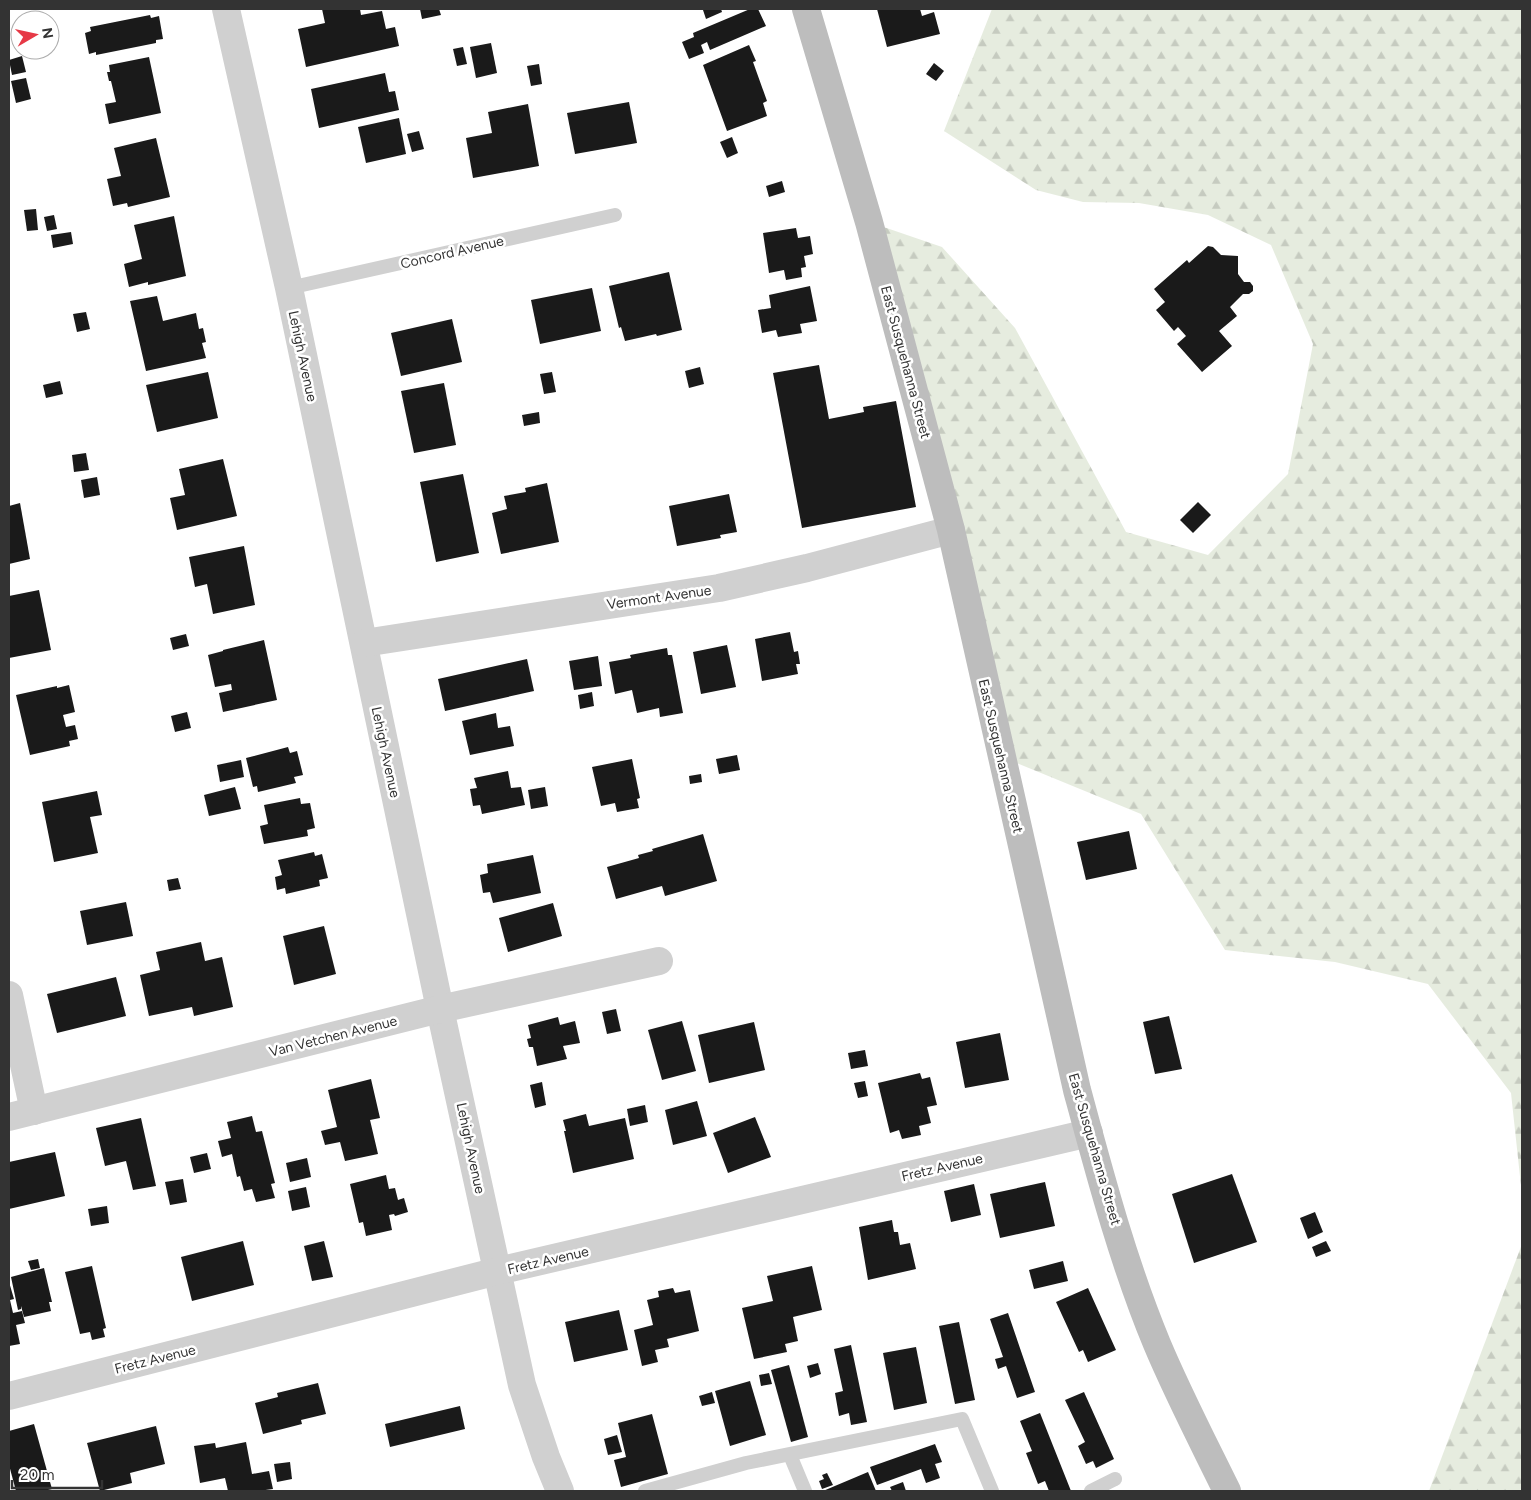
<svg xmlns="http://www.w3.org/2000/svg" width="1531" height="1500" viewBox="0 0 1531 1500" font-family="Figtree,sans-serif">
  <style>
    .forest { fill: url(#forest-firs) }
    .building { fill: #1a1a1a }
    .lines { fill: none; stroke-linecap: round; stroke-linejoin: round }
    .service { stroke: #d0d0d0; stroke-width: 14 }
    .minor { stroke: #d0d0d0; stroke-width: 28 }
    .secondary { stroke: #bdbdbd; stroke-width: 28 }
    .labels { text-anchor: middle; stroke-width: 5; stroke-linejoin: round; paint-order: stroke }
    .street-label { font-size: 14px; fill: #333; stroke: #fff }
  </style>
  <defs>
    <pattern id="forest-firs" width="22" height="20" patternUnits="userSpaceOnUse" patternTransform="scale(1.25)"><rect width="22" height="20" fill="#e6ecdf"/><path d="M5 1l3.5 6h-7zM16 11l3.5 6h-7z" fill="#c6cbc0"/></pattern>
  </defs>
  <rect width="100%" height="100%" fill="#fff"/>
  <g class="forest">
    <path d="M992,9h530v1186l-11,-102 -83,-109 -93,-22 -110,-12 -84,-136 -139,-57 -133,-535 73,25 73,81 111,204 82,23 80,-81 25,-130 -42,-99 -63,-30 -69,-12 -56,-1 -47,-12 -92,-59z"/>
    <path d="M1522,1244v247h-93z"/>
  </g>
  <g class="building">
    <path d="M322,9h38l1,6 21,-4 4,18 9,-2 4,19 -93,21 -8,-38 27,-6z"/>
    <path d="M420,9h19l2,6 -19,4z"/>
    <path d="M706,9h15l1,3 -16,7 -3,-9z"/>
    <path d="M750,9h8l8,17 -56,24 -3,-8 -6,3 3,8 -15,6 -7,-17 12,-5 -1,-4z"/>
    <path d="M877,9h43l2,7 12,-4 6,22 -53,13z"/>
    <path d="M150,15l1,3 8,-2 4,23 -7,1v3l-60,12v-3l-7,2 -4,-21 6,-2 -1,-4z"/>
    <path d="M491,43l6,30 -21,5 -6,-31z"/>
    <path d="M749,45l7,16 -3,1 14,39 -4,2 4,13 -40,15 -24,-66z"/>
    <path d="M463,47l4,17 -10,2 -4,-17z"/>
    <path d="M22,56l4,16 -14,3 -3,-15z"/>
    <path d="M149,57l12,56 -52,11 -4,-20 11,-2 -5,-21h-2l-2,-9h3l-1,-7z"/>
    <path d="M934,63l10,8 -8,10 -10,-7z"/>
    <path d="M539,64l3,20 -11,2 -4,-20z"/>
    <path d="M385,73l4,19 6,-1 4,19 -80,18 -8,-39z"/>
    <path d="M26,78l5,21 -15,4 -5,-22z"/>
    <path d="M629,102l8,41 -62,11 -8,-41z"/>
    <path d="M528,104l11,62 -66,12 -7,-40 26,-5 -4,-21z"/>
    <path d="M399,118l7,36 -40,9 -8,-36z"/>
    <path d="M419,131l5,18 -12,3 -5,-18z"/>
    <path d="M732,137l6,16 -11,5 -7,-16z"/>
    <path d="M156,138l14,59 -42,10 -1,-4 -14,3 -6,-27 14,-3 -7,-28z"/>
    <path d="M782,181l3,11 -16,5 -3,-11z"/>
    <path d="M36,209l2,21 -11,1 -3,-21z"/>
    <path d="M54,215l3,14 -10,2 -3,-14z"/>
    <path d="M174,216l12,60 -38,9v-3l-19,5 -5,-23 18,-5 -8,-34z"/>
    <path d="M796,228l2,10 12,-2 3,18 -9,2 2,11 -5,1 1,9 -16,3 -2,-10 -15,3 -6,-40z"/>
    <path d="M71,232l2,12 -20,4 -2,-13z"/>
    <path d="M1208,246l5,1 8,8 17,1v18l6,8h6l3,4v5l-4,3h-6l-13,13 7,9 -18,15 13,15 -30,26 -25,-28 9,-8 -8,-9 -4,4 -18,-21 9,-8 -11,-13 33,-29 2,3z"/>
    <path d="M669,272l13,58 -25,6 -1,-2 -31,7 -4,-14 -2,1 -10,-42z"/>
    <path d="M810,286l7,35 -17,3 2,9 -24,4 -2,-7 -14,3 -4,-23 13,-2 -2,-13z"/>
    <path d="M592,288l9,43 -61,13 -9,-44z"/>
    <path d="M157,296l6,25 33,-8 3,16 4,-1 3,14 -4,1 4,15 -60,13 -16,-70z"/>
    <path d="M86,312l4,17 -13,3 -4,-18z"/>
    <path d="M452,319l10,43 -61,14 -10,-43z"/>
    <path d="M819,365l10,54 35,-7 -1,-5 33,-6 20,106 -114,21 -29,-155z"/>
    <path d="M700,367l4,17 -15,4 -4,-17z"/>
    <path d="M208,372l10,46 -61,14 -11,-47z"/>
    <path d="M552,372l4,20 -12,2 -4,-20z"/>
    <path d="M60,381l3,13 -17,4 -3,-13z"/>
    <path d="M444,383l12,62 -42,8 -13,-62z"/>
    <path d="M539,412l1,11 -16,3 -2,-11z"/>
    <path d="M86,453l3,17 -15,2 -2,-17z"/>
    <path d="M223,459l14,57 -60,14 -7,-32 15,-3 -6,-26z"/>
    <path d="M463,474l16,79 -43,9 -16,-80z"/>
    <path d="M97,477l3,18 -16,3 -3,-18z"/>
    <path d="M547,483l12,59 -58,12 -9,-41 15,-4 -3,-13 22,-4 -1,-4z"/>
    <path d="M729,494l8,38 -17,3 1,3 -44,8 -8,-40z"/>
    <path d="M1198,502l13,13 -18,18 -13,-13z"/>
    <path d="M20,503l10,56 -21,5v-58z"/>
    <path d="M244,546l11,59 -42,9 -6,-30 -12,3 -6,-30z"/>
    <path d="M39,590l12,60 -42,8v-62z"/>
    <path d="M790,632l4,20 4,-1 2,13h-4l2,10 -36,7 -7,-42z"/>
    <path d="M186,634l3,12 -16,4 -3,-12z"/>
    <path d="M264,640l13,60 -54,12 -4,-19 13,-3 -1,-6 -16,3 -7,-32 15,-4v-1z"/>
    <path d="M727,645l9,42 -35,7 -8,-42z"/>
    <path d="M667,648l1,7h4l11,58 -23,4 -1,-9 -22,5 -5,-23 -17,4 -6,-32 22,-4 -1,-3z"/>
    <path d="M598,656l4,30 -28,4 -5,-29z"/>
    <path d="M527,659l7,32 -89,20 -7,-32z"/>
    <path d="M69,685l6,27 -12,3 3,12 9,-2 3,14 -9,2 1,5 -40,9 -14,-60 41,-9v2z"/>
    <path d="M592,692l2,14 -14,3 -2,-14z"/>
    <path d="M187,712l4,16 -16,4 -4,-16z"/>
    <path d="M496,713l2,15 12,-2 4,20 -44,9 -8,-34z"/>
    <path d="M288,747l2,6 7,-2 6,24 -9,2 2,6 -38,9 -1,-6 -4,1 -7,-29z"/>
    <path d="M737,755l3,15 -21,4 -3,-15z"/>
    <path d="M632,759l8,39 -3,1 2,9 -22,4 -2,-9 -14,3 -9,-39z"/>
    <path d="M241,760l3,17 -24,5 -3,-17z"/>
    <path d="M508,771l3,17 10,-1 4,18 -43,9 -2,-9 -7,1 -3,-17 7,-1 -3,-10z"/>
    <path d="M701,774l1,8 -12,2 -1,-8z"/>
    <path d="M235,787l6,22 -32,7 -5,-21z"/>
    <path d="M545,787l3,19 -17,3 -3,-19z"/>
    <path d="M97,791l5,24 -12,2 8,36 -44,9 -12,-60z"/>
    <path d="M300,798l1,6 9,-1 5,25 -8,2 1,6 -44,8 -4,-18 8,-2 -4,-19z"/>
    <path d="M1129,831l8,38 -51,11 -9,-38z"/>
    <path d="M703,834l14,47 -52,15 -3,-10 -46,13 -9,-32 32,-9 -1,-3 15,-4 -1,-2z"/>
    <path d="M314,852l1,4 7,-2 6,24 -9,2 1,6 -34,8 -1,-6 -8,2 -2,-13 7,-2 -4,-15z"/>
    <path d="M533,855l8,38 -48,10 -3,-11 -7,1 -3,-18 8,-2 -1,-9z"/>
    <path d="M178,878l3,11 -12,2 -2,-11z"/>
    <path d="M126,902l7,34 -46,9 -7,-34z"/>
    <path d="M553,903l9,33 -54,16 -9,-34z"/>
    <path d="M324,926l12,48 -42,11 -11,-49z"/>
    <path d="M201,942l4,19 17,-4 11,50 -39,9 -2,-9 -43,9 -9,-41 20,-5 -4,-18z"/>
    <path d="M116,977l10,39 -69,17 -10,-39z"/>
    <path d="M616,1009l5,22 -14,3 -5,-22z"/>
    <path d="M1169,1016l13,53 -27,5 -12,-52z"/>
    <path d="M558,1017l2,8 15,-4 5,22 -17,3 4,13 -30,7 -4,-19h-4l-2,-8 4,-1 -3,-13z"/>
    <path d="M682,1021l14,50 -34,9 -14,-50z"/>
    <path d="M754,1022l11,48 -56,13 -11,-48z"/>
    <path d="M1000,1033l9,47 -44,8 -9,-46z"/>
    <path d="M865,1050l3,16 -17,3 -3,-16z"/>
    <path d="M920,1073l2,6 8,-2 7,28 -10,2 4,16 -12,3 2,9 -19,4 -3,-9 -9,3 -12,-50z"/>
    <path d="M371,1079l9,39 -10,2 8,34 -33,7 -5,-19 -15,3 -4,-14 16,-4 -9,-37z"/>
    <path d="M865,1081l3,15 -10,2 -4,-15z"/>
    <path d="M542,1082l4,23 -11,3 -5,-23z"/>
    <path d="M697,1101l10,35 -34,9 -8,-35z"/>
    <path d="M645,1105l3,17 -18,4 -3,-17z"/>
    <path d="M586,1114l3,12 36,-8 9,41 -61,14 -9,-42h2l-3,-11z"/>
    <path d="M252,1116l4,16 6,-1 13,52 -4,1 4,14 -19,4 -4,-13 -8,2 -4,-15 -3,1 -5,-23 -10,3 -4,-16 13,-3 -4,-16z"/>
    <path d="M755,1117l16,40 -43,16 -15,-40z"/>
    <path d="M141,1118l15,68 -23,4 -7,-29 -21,5 -9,-38z"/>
    <path d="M55,1152l10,44 -56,13v-47z"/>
    <path d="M207,1153l4,16 -17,4 -4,-16z"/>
    <path d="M307,1158l4,19 -21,5 -4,-19z"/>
    <path d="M1232,1174l25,68 -63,21 -22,-69z"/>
    <path d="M386,1175l3,14 6,-1 3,12 6,-2 4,14 -13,4 -1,-2 -5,1 3,15 -26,6 -3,-14 -4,1 -9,-39z"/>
    <path d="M183,1179l4,23 -17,3 -5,-23z"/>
    <path d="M1045,1182l10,44 -55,12 -10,-44z"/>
    <path d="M974,1184l7,31 -30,7 -7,-31z"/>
    <path d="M306,1187l4,20 -18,4 -4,-20z"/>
    <path d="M107,1206l2,17 -18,3 -3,-17z"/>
    <path d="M1315,1212l8,20 -15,7 -8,-21z"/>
    <path d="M892,1220l2,12h4l2,13 10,-2 6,26 -48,11 -9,-53z"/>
    <path d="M243,1241l11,44 -62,16 -11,-44z"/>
    <path d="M324,1241l9,36 -21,4 -8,-35z"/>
    <path d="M1326,1241l5,10 -15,6 -4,-10z"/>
    <path d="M38,1259l2,9 -9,2 -3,-9z"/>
    <path d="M1063,1261l5,20 -34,8 -5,-19z"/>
    <path d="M92,1266l14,62 -3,1 2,8 -13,3 -2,-8 -10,2 -15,-62z"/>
    <path d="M812,1266l10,44 -29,7 5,24 -13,3 2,8 -33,7 -12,-51 31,-7 -6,-25z"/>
    <path d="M44,1268l8,34h-3l2,9 -27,6 -3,-11v3l-3,1 -7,-33z"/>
    <path d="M9,1282l5,17 -4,1 3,13 9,-2 3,12 -9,2 4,19 -11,2z"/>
    <path d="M673,1288l2,5 15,-3 9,41 -32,8 2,8 -14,3 3,12 -16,4 -8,-36 19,-5 -6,-25 12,-3 -1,-6z"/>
    <path d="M1088,1288l28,62 -28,12 -5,-12 -4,2 -23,-50z"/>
    <path d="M619,1310l9,40 -54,12 -9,-40z"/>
    <path d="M1008,1313l27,79 -18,6 -11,-32 -8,3 -3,-10 8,-2 -13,-38z"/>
    <path d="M959,1322l16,78 -20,4 -16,-78z"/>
    <path d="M851,1345l16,77 -16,3 -2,-12 -10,3 -4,-23 8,-2 -9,-42z"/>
    <path d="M916,1347l11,56 -33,7 -11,-57z"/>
    <path d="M818,1363l3,11 -11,4 -3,-12z"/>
    <path d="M789,1365l19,72 -17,5 -20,-72z"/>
    <path d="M769,1373l3,11 -11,2 -2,-11z"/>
    <path d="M750,1381l16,54 -36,11 -15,-55z"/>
    <path d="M318,1383l8,31 -25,6 1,4 -39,10 -8,-31 23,-6 -1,-4z"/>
    <path d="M712,1392l3,11 -13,3 -3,-10z"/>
    <path d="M1084,1392l30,67 -18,9 -3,-7 -7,3 -8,-18 7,-4 -20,-42z"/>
    <path d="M460,1406l5,23 -75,18 -5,-23z"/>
    <path d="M1040,1413l31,78h-22l-4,-10 -7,3 -12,-31 6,-2 -12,-30z"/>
    <path d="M652,1414l16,60 -47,13 -7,-27 12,-3 -8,-34z"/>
    <path d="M34,1424l18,65 -8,2h-28l-7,-26v-34z"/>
    <path d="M156,1426l9,38 -35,9 2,10 -32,8 -13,-48z"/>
    <path d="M617,1435l5,17 -14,3 -4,-16z"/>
    <path d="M246,1442l6,32 17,-3 4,18 -15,2h-30l-3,-13 -25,5 -6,-37 21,-3 1,5z"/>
    <path d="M935,1444l7,18 -7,2 5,14 -14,5 -5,-14 -44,16 -7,-18z"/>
    <path d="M290,1462l2,17 -15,3 -3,-18z"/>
    <path d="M868,1472l8,19h-53z"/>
    <path d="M827,1473l6,12 -11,4 -3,-8 5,-2 -2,-4z"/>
    <path d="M903,1482l3,9h-14l-2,-4z"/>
  </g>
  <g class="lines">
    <g class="service">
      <path d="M289,288l326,-73"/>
      <path d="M790,1455l15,36"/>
      <path d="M645,1491l101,-28 216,-44 30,72"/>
      <path d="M1091,1491l24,-12"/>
    </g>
    <g class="minor">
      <path d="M226,9l63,279 151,721 82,376 24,72 14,34"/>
      <path d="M364,643l355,-55 88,-20 144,-38"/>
      <path d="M9,995l25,116"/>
      <path d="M9,1117l431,-108 219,-48"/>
      <path d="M9,1396l489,-125 591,-138"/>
    </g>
    <path class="secondary" d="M806,9l63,213 82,308 126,560c23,85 46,172 80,254 21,50 46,98 70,147"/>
  </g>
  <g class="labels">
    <g class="street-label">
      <text transform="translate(452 252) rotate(-13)" y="5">Concord Avenue</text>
      <text transform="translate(303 356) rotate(78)" y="5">Lehigh Avenue</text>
      <text transform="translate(906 362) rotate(75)" y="5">East Susquehanna Street</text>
      <text transform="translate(659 597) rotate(-8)" y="5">Vermont Avenue</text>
      <text transform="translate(386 752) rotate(78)" y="5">Lehigh Avenue</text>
      <text transform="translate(1001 756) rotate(77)" y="5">East Susquehanna Street</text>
      <text transform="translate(333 1036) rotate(-14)" y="5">Van Vetchen Avenue</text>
      <text transform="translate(471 1148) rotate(78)" y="5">Lehigh Avenue</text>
      <text transform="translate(1095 1149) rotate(74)" y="5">East Susquehanna Street</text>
      <text transform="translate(942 1167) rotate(-13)" y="5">Fretz Avenue</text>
      <text transform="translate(548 1260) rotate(-13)" y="5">Fretz Avenue</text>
      <text transform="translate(155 1359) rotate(-14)" y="5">Fretz Avenue</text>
    </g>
  </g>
  <rect width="1531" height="1500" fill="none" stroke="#333333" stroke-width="20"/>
  <g transform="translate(35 35) rotate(81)"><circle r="24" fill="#ffffff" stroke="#adadad"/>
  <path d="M0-4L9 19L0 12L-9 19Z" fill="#e63946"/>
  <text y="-8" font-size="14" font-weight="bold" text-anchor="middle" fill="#333333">N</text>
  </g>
  <path d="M12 1480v8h90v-8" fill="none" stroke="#333333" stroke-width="2.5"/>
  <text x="20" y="1480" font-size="15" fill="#333333" stroke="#ffffff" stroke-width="4" paint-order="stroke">20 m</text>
</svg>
